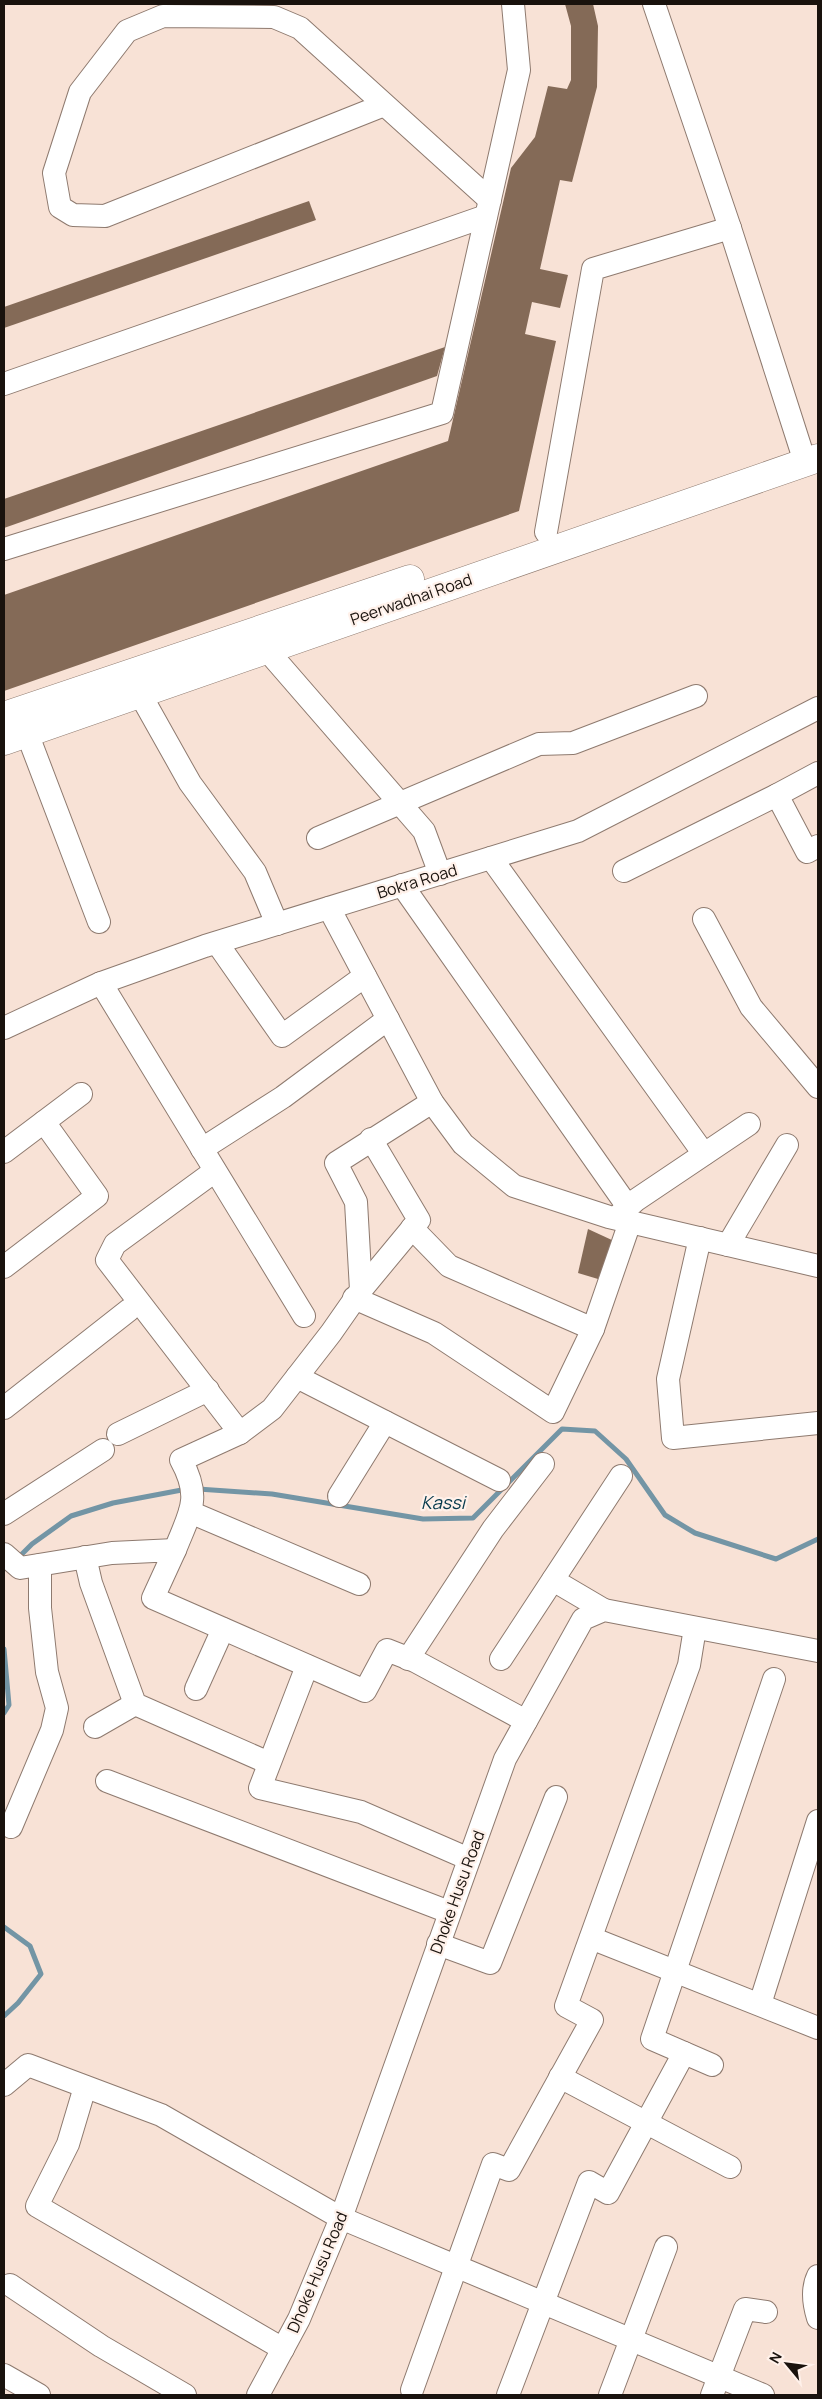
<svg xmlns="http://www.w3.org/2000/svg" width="822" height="2399" viewBox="0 0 822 2399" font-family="Manrope,sans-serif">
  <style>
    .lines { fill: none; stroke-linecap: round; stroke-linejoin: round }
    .stream { stroke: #7395a5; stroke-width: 5 }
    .building { fill: #846a57 }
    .minor-casing { stroke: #8e7a6f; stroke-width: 24 }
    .major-casing { stroke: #8e7a6f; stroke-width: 29 }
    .minor { stroke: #fff; stroke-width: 22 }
    .major { stroke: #fff; stroke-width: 28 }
    .labels { text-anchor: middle; stroke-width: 4.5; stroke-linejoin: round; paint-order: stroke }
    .street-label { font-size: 16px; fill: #19120d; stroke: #fff1ea }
    .water-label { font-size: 18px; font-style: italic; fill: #073a4c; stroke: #fff1ea }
  </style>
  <rect width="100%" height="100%" fill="#f8e2d6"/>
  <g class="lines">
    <g class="stream">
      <path d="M198,1489l74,5 151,25 50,-1 89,-89 33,2 31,28 39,56 30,18 81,26 42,-20"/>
      <path d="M18,1558l14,-14 39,-28 42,-13 74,-14"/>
      <path d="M4,1649l5,56 -5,8"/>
      <path d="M4,1927l26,19 11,28 -23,29 -14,13"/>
    </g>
  </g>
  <g class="building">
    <path d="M565,4h28l5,22 -1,61 -25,95 -12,-2 -20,89 28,6 -8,33 -28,-6 -7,32 31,7 -37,170 -515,180v-96l444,-154 63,-273 24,-31 13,-51 19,3 4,-9v-54z"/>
    <path d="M309,201l7,19 -312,108v-21z"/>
    <path d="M445,347l-8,29 -433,152v-29z"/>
    <path d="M588,1229l26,12 -16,38 -20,-6z"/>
  </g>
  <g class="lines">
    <defs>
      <g id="minor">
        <path d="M654,4l76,224 75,234"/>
        <path d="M384,105l-279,111 -32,-1 -13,-8 -6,-34 26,-81 47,-61 36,-15 111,1 26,11 190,172"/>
        <path d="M4,384l482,-168"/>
        <path d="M546,532l47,-263 137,-41"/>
        <path d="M4,549l438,-136 77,-343 -6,-66"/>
        <path d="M266,649l158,182 16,43"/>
        <path d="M140,694l50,89 65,89 22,52"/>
        <path d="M27,733l72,189"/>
        <path d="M777,795l41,-22"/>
        <path d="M318,838l221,-94 34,-1 123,-47"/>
        <path d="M491,858l213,296"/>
        <path d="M624,871l153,-76 30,57 11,-6"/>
        <path d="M402,885l226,322"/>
        <path d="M329,908l103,194 31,42 51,42 95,31 209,49"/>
        <path d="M704,919l47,88 67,80"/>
        <path d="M217,943l65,93 83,-60"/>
        <path d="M101,983l203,333"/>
        <path d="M4,1028l97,-45 104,-37 373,-115 240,-123"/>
        <path d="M202,1149l81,-52 105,-78"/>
        <path d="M4,1152l77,-58"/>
        <path d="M215,1171l-100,73 -8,16 133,173"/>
        <path d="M618,1216l18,-16 113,-76"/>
        <path d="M412,1228l37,38 144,63 37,-107"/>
        <path d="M700,1238l-32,141 5,59 145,-15"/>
        <path d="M728,1245l59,-100"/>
        <path d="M4,1267l93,-71 -53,-74"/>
        <path d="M361,1290l58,-70 -48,-81"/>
        <path d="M354,1298l80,35 119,79 40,-83"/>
        <path d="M297,1377l202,103"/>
        <path d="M4,1408l125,-98"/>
        <path d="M118,1434l90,-44"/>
        <path d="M339,1496l46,-74"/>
        <path d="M190,1512l169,72"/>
        <path d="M4,1514l99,-64"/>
        <path d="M175,1550c15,-38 27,-52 6,-90l59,-27 32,-24 59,-76 30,-43 -5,-88 -20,-39 96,-61"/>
        <path d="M4,1554l16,14 92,-15 63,-3 -22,48 212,93 22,-41 28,11 111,60"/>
        <path d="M85,1557l6,26 44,121 134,59"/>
        <path d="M553,1580l51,30"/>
        <path d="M408,1659l85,-130 50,-65"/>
        <path d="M501,1659l120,-183"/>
        <path d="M307,1666l-47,122 101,24 108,47"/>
        <path d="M196,1689l27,-60"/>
        <path d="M95,1727l40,-23"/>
        <path d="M107,1781l342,131"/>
        <path d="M11,1827l41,-97 5,-22 -10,-36 -7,-64v-43"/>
        <path d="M591,1938l227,90"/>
        <path d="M438,1944l52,19 66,-166"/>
        <path d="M760,2004l58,-183"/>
        <path d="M712,2065l-60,-26 122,-360"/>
        <path d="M560,2077l170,90"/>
        <path d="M4,2085l24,-20 133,50 180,103 422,177"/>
        <path d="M85,2087l-17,57 -31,62 246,143"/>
        <path d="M818,2276c-6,12 -4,29 0,42"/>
        <path d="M10,2285l91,61 84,49"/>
        <path d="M4,2375l35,20"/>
        <path d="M412,2390l81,-226 16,6 83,-150 -26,-14 123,-341 6,-37"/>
        <path d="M258,2395l41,-76 42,-101 164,-459 78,-140 21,-9 214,41"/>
        <path d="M508,2395l81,-213 19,11 76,-140"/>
        <path d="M610,2395l56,-148"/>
        <path d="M712,2395l33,-86 21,3"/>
      </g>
      <g id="major">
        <path d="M4,716l406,-137"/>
        <path d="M4,741l814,-283"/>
      </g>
    </defs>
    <use href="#minor" class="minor-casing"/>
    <use href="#major" class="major-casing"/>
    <use href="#minor" class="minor"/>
    <use href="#major" class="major"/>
  </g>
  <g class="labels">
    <g class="street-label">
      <text transform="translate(411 599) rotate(-19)" y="6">Peerwadhai Road</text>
      <text transform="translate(417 881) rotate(-17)" y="6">Bokra Road</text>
      <text transform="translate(457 1892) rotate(-70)" y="6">Dhoke Husu Road</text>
      <text transform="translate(317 2272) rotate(-67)" y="6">Dhoke Husu Road</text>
    </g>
    <g class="water-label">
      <text x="443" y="1509">Kassi</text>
    </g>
  </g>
  <rect width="822" height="2399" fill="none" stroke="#19120d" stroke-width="10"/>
  <g transform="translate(787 2364) rotate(299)" stroke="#fff1ea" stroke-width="4" paint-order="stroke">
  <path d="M0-4L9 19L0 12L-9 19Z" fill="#19120d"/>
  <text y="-8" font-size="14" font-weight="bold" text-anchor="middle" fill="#19120d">N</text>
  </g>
</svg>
